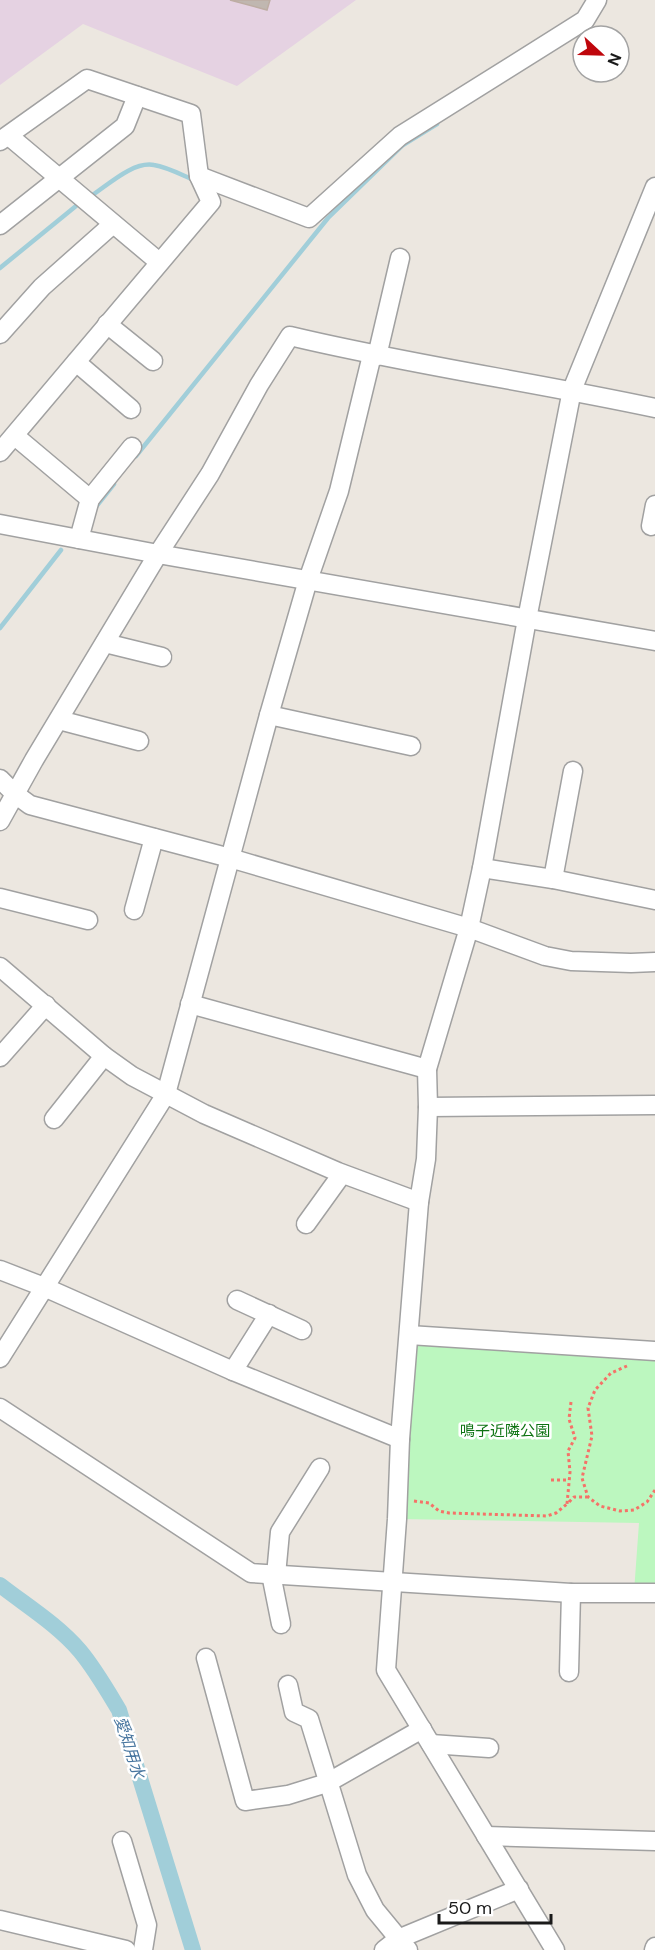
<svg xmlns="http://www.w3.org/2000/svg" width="655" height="1950" viewBox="0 0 655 1950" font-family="'DM Sans','Noto Sans JP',sans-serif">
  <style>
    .industrial { fill: #e5d2e2 }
    .park { fill: #bcf7bf }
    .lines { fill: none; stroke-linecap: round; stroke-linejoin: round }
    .stream { stroke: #a1ced9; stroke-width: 4.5 }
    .canal { stroke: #a1ced9; stroke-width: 16 }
    .building { fill: #c0b7b0; stroke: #bdada3; stroke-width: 1.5 }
    .minor-casing { stroke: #a1a1a1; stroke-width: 21 }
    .path { stroke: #f57268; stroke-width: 3; stroke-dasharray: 3 3; stroke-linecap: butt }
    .minor { stroke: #fff; stroke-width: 18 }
    .labels { text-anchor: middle; stroke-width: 5; stroke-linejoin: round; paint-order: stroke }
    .park-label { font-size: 15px; fill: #0e7313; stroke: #fff }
    .water-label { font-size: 16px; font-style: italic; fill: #48769f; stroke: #fff }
  </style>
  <rect width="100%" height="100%" fill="#ece7e0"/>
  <path class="industrial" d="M0,0h356l-119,86 -154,-62 -83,61z"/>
  <path class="park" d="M409,1335l246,16v242l-21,-1 5,-69 -242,-4z"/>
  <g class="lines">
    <g class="stream">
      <path d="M91,196c17,-11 42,-35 63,-31 13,2 28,10 40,15"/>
      <path d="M0,268l76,-62"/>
      <path d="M136,456l192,-238 75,-73 34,-21"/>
      <path d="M95,508l19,-24"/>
      <path d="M0,628l61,-78"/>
    </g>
    <path class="canal" d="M0,1585c27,21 58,40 80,66 15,18 27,39 39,59l74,240"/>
  </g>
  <path class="building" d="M230,0h40l-3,10z"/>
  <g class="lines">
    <defs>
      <g id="minor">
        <path d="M9,136l150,126"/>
        <path d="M0,141l87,-62 104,35 8,62 12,26 -211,250"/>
        <path d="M199,176l110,42 91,-82 185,-116 12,-20"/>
        <path d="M0,225l125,-99 12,-30"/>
        <path d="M107,324l46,37"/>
        <path d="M0,334l42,-47 71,-63"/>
        <path d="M377,356l23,-98"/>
        <path d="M76,362l55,47"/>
        <path d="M15,436l75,63"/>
        <path d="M0,524l158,30 497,87"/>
        <path d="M651,526l4,-21"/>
        <path d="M79,539l11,-40 42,-52"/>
        <path d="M105,643l57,14"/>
        <path d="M269,715l142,31"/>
        <path d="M59,720l80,21"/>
        <path d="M0,779l15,15 15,11 200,53 239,70 76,28 26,5 60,2 24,-1"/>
        <path d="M0,821l34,-61 124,-206 52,-80 49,-89 31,-49c121,29 244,46 365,72"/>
        <path d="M482,868l71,11 102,21"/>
        <path d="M553,879l20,-108"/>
        <path d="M0,898l88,22"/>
        <path d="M134,910l20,-72"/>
        <path d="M0,967l104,89 28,20 72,38 134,58 81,30"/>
        <path d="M190,1004l237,65"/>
        <path d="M0,1057l46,-52"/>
        <path d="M428,1107l227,-2"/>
        <path d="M54,1119l50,-63"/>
        <path d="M306,1224l36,-50"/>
        <path d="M0,1270l44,17 189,84 167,68"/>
        <path d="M237,1300l65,30"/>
        <path d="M409,1335l246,16"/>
        <path d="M0,1358l166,-264 103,-379 39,-135 31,-89 33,-136"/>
        <path d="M233,1371l36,-57"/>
        <path d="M0,1408l251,165 320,20h84"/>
        <path d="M271,1574l10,50"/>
        <path d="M276,1575l4,-43 40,-64"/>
        <path d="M206,1658l39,143 43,-6 39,-12 95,-54"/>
        <path d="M569,1672l2,-79"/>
        <path d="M288,1685l6,27 15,7 48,156 18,35 33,40"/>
        <path d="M431,1744l58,4"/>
        <path d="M486,1836l169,5"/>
        <path d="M122,1841l25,84 -4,25"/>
        <path d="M0,1920l126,30"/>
        <path d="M384,1950l14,-11 121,-50"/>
        <path d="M555,1950l-169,-280 11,-151 3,-80 19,-237 7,-43 2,-52 -1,-38 42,-141 13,-60 45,-249 45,-229 83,-203"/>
        <path d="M654,1950l1,-3"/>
      </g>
    </defs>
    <use href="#minor" class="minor-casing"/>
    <g class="path">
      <path d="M627,1366l-16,7 -16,17 -7,18 4,28 -10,42 6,19 12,9 20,5 14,-1 13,-8 8,-12"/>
      <path d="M571,1402l-2,17 6,19 -7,13 2,21 -3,32 7,-7h13"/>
      <path d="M551,1480h17"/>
      <path d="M414,1501l15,2 10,8 10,2 98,3 9,-3 11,-9"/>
    </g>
    <use href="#minor" class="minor"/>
  </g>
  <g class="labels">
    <g class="park-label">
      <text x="505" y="1436">鳴子近隣公園</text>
    </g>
    <g class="water-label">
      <text transform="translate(130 1747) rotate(72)" y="6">愛知用水</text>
    </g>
  </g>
  <g transform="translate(601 54) rotate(112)"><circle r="28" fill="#ffffff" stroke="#a3a3a3" stroke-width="1.5"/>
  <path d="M0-4.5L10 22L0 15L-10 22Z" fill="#bf060c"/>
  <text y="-9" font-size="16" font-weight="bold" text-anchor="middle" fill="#1a1a1a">N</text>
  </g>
  <path d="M439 1914v9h112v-9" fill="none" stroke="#1a1a1a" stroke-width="3"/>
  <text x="448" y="1914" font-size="18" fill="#1a1a1a" stroke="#ffffff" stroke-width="4.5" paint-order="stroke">50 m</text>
</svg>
